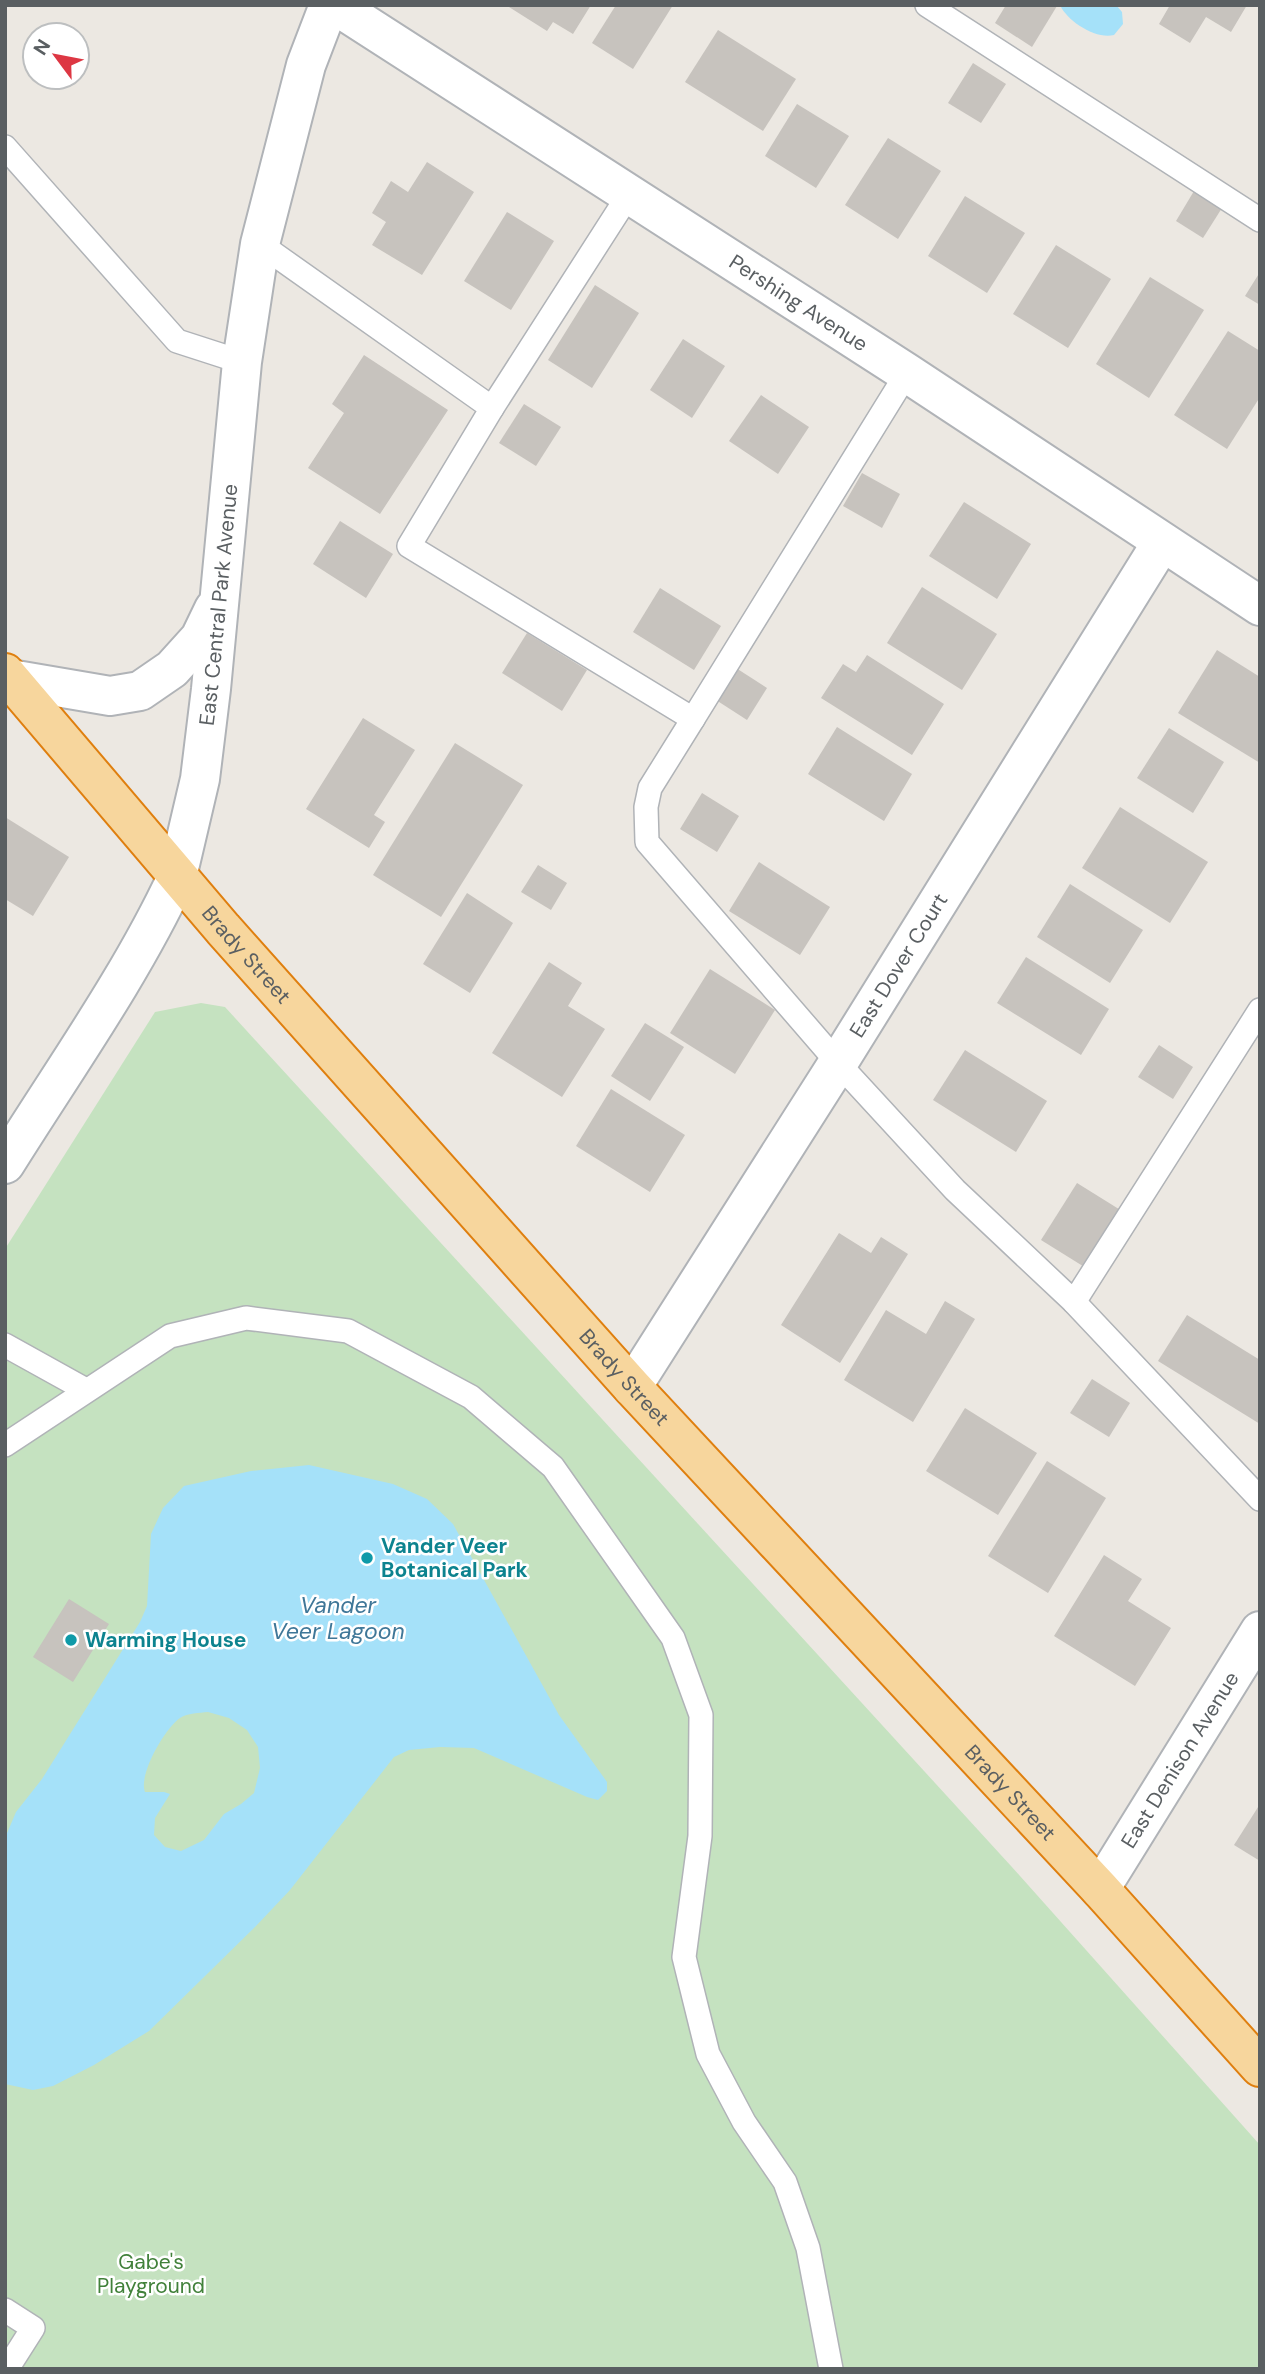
<svg xmlns="http://www.w3.org/2000/svg" width="1265" height="2374" viewBox="0 0 1265 2374" font-family="'DM Sans',sans-serif">
  <style>
    .green { fill: #c5e2c0 }
    .water { fill: #a5e1f9; fill-rule: evenodd }
    .building { fill: #c7c3be }
    .lines { fill: none; stroke-linecap: round; stroke-linejoin: round }
    .service-casing { stroke: #b0b3b7; stroke-width: 26 }
    .minor-casing { stroke: #b0b3b7; stroke-width: 42 }
    .tertiary-casing { stroke: #b0b3b7; stroke-width: 42 }
    .secondary-casing { stroke: #afb3b7; stroke-width: 42 }
    .trunk-casing { stroke: #df7f0f; stroke-width: 42 }
    .service { stroke: #fff; stroke-width: 23 }
    .minor { stroke: #fff; stroke-width: 38 }
    .tertiary { stroke: #fff; stroke-width: 38 }
    .secondary { stroke: #fff; stroke-width: 38 }
    .trunk { stroke: #f7d69d; stroke-width: 38 }
    .culture-dot { fill: #0f9aa8; stroke: #fff; stroke-width: 2.5 }
    .labels { text-anchor: middle; stroke-width: 5; stroke-linejoin: round; paint-order: stroke }
    .street-label { font-size: 21px; fill: #5a5f62; stroke: #fff }
    .culture-label { font-size: 21px; font-weight: bold; fill: #0d838f; stroke: #fff; text-anchor: start }
    .park-label { font-size: 21px; fill: #41813a; stroke: #fff }
    .water-label { font-size: 23px; font-style: italic; fill: #3f7798; stroke: #fff }
  </style>
  <rect width="100%" height="100%" fill="#ece8e2"/>
  <path class="green" d="M201,1003l24,4 786,859 249,279v224h-1255v-1120l150,-237z"/>
  <g class="water">
    <path d="M1060,5h56l6,7 1,12 -9,11c-18,5 -47,-14 -54,-30z"/>
    <path d="M309,1465l84,19 34,15 26,25 106,191 48,67v9l-9,9 -11,-3 -113,-49 -34,-1 -31,3 -15,7 -104,133 -34,36 -107,105 -55,34 -41,21 -20,4 -28,-6v-246l11,-26 26,-33 98,-157 7,-16 4,-72 12,-26 21,-22 67,-15zM208,1712l21,6 18,12 11,17 2,21 -6,25 -13,11 -17,10 -20,26 -23,11 -16,-4 -11,-12 1,-17 15,-24 -6,-2h-19c-7,-17 20,-64 35,-74 8,-5 19,-5 28,-6z"/>
  </g>
  <g class="building">
    <path d="M511,5h80l-18,29 -20,-12 -6,9 -38,-24z"/>
    <path d="M616,5h57l-40,64 -41,-26z"/>
    <path d="M1006,5h50l1,1 -25,41 -37,-24z"/>
    <path d="M1170,5h77l-16,27 -25,-15 -16,26 -31,-19z"/>
    <path d="M718,30l78,49 -33,52 -78,-49z"/>
    <path d="M973,63l33,21 -25,39 -33,-20z"/>
    <path d="M797,104l52,32 -33,52 -51,-32z"/>
    <path d="M888,138l53,33 -43,68 -53,-34z"/>
    <path d="M427,162l47,30 -52,83 -50,-30 14,-23 -14,-9 19,-32 17,11z"/>
    <path d="M1194,191l28,17 -19,30 -27,-17z"/>
    <path d="M965,196l60,37 -38,60 -59,-37z"/>
    <path d="M507,212l47,29 -43,69 -47,-29z"/>
    <path d="M1056,245l55,34 -43,69 -55,-34z"/>
    <path d="M1260,272v33l-15,-9z"/>
    <path d="M1150,277l54,33 -55,88 -53,-34z"/>
    <path d="M595,285l44,28 -47,75 -44,-28z"/>
    <path d="M1228,331l32,20v46l-33,52 -53,-34z"/>
    <path d="M683,339l42,27 -33,52 -42,-28z"/>
    <path d="M364,355l84,55 -68,104 -72,-46 36,-55 -12,-9z"/>
    <path d="M761,395l48,32 -31,47 -49,-33z"/>
    <path d="M524,404l37,23 -25,39 -37,-23z"/>
    <path d="M862,473l38,21 -18,34 -39,-22z"/>
    <path d="M964,502l67,42 -34,55 -68,-43z"/>
    <path d="M340,521l53,33 -27,44 -53,-34z"/>
    <path d="M922,587l75,47 -35,56 -75,-47z"/>
    <path d="M660,588l61,38 -27,44 -61,-38z"/>
    <path d="M527,633l60,37 -25,41 -60,-38z"/>
    <path d="M1217,650l43,27v86l-82,-50z"/>
    <path d="M867,655l77,49 -32,51 -91,-57 22,-34 13,8z"/>
    <path d="M736,668l31,20 -20,32 -31,-20z"/>
    <path d="M363,718l52,32 -41,65 11,7 -16,26 -63,-39z"/>
    <path d="M837,727l75,47 -28,47 -76,-47z"/>
    <path d="M1169,728l55,34 -31,51 -56,-35z"/>
    <path d="M455,743l68,42 -82,132 -68,-42z"/>
    <path d="M702,793l37,23 -22,36 -37,-23z"/>
    <path d="M1120,807l88,55 -38,61 -88,-55z"/>
    <path d="M5,817l64,40 -36,59 -28,-17z"/>
    <path d="M759,862l71,45 -30,48 -71,-44z"/>
    <path d="M538,865l29,18 -16,27 -30,-18z"/>
    <path d="M1070,884l73,46 -33,53 -73,-46z"/>
    <path d="M467,893l46,30 -43,70 -47,-29z"/>
    <path d="M1026,957l83,52 -28,46 -84,-52z"/>
    <path d="M549,962l33,21 -14,23 37,23 -43,68 -70,-44z"/>
    <path d="M710,969l65,41 -40,64 -65,-41z"/>
    <path d="M645,1023l39,24 -34,54 -39,-25z"/>
    <path d="M1159,1045l34,22 -20,32 -35,-22z"/>
    <path d="M965,1050l82,51 -31,51 -83,-52z"/>
    <path d="M611,1089l74,46 -35,57 -74,-46z"/>
    <path d="M1077,1183l45,28 -36,57 -45,-28z"/>
    <path d="M839,1233l32,20 10,-16 27,17 -68,109 -59,-38z"/>
    <path d="M945,1301l30,18 -62,103 -69,-42 42,-70 40,24z"/>
    <path d="M1187,1315l73,45v64l-102,-63z"/>
    <path d="M1092,1379l38,24 -21,34 -39,-24z"/>
    <path d="M965,1408l72,45 -39,62 -72,-44z"/>
    <path d="M1047,1461l59,37 -58,95 -60,-37z"/>
    <path d="M1104,1555l38,24 -14,22 43,27 -36,58 -81,-50z"/>
    <path d="M69,1599l40,25 -36,58 -40,-25z"/>
    <path d="M1260,1804v57l-26,-16z"/>
  </g>
  <g class="lines">
    <defs>
      <g id="service">
        <path d="M927,5l333,215"/>
        <path d="M5,147l172,194 65,21"/>
        <path d="M260,244l232,164 -83,138 284,173 -43,69 -4,19 1,35 191,221 117,127 119,112 186,-292"/>
        <path d="M492,408l136,-212"/>
        <path d="M693,719l214,-346"/>
        <path d="M1074,1302l186,197"/>
        <path d="M5,1345l81,45"/>
        <path d="M5,1445l165,-109 76,-18 102,13 123,66 82,70 120,171 28,77 -1,121 -16,121 24,97 36,68 41,60 23,66 23,121"/>
        <path d="M5,2310l28,18 -26,41"/>
      </g>
      <g id="minor">
        <path id="s1" d="M335,5l572,368 353,233"/>
        <path id="s2" d="M632,1387l206,-324 324,-521"/>
        <path id="s3" d="M1100,1889l160,-258"/>
      </g>
      <g id="tertiary">
        <path d="M10,679l100,17 30,-5 32,-22 28,-31 14,-29"/>
        <path id="s4" d="M177,877l23,-98 11,-90 31,-327 18,-118 46,-179 23,-60"/>
      </g>
      <path id="secondary" d="M5,1164c58,-93 126,-188 172,-287"/>
      <g id="trunk">
        <path id="s5" d="M5,673l218,256 409,458 468,502 160,178"/>
      </g>
    </defs>
    <use href="#service" class="service-casing"/>
    <use href="#minor" class="minor-casing"/>
    <use href="#tertiary" class="tertiary-casing"/>
    <use href="#secondary" class="secondary-casing"/>
    <use href="#trunk" class="trunk-casing"/>
    <use href="#service" class="service"/>
    <use href="#minor" class="minor"/>
    <use href="#tertiary" class="tertiary"/>
    <use href="#secondary" class="secondary"/>
    <use href="#trunk" class="trunk"/>
  </g>
  <g class="culture-dot">
    <circle cx="367" cy="1558" r="7"/>
    <circle cx="71" cy="1640" r="7"/>
  </g>
  <g class="labels">
    <g class="street-label">
      <text dy="7" stroke="none"><textPath href="#s1" startOffset="551">Pershing Avenue</textPath></text>
      <text dy="7" stroke="none"><textPath href="#s4" startOffset="276">East Central Park Avenue</textPath></text>
      <text dy="7" stroke="none"><textPath href="#s5" startOffset="371">Brady Street</textPath></text>
      <text dy="7" stroke="none"><textPath href="#s2" startOffset="499">East Dover Court</textPath></text>
      <text dy="7" stroke="none"><textPath href="#s5" startOffset="938">Brady Street</textPath></text>
      <text dy="7" stroke="none"><textPath href="#s3" startOffset="152">East Denison Avenue</textPath></text>
      <text dy="7" stroke="none"><textPath href="#s5" startOffset="1505">Brady Street</textPath></text>
    </g>
    <g class="culture-label">
      <text x="381" y="1553">Vander Veer<tspan x="381" dy="24">Botanical Park</tspan></text>
      <text x="85" y="1647">Warming House</text>
    </g>
    <g class="park-label">
      <text x="151" y="2269">Gabe's<tspan x="151" dy="24">Playground</tspan></text>
    </g>
    <g class="water-label">
      <text x="338" y="1613">Vander<tspan x="338" dy="26">Veer Lagoon</tspan></text>
    </g>
  </g>
  <rect width="1265" height="2374" fill="none" stroke="#5a5f62" stroke-width="14"/>
  <g transform="translate(56 56) rotate(302)"><circle r="33" fill="#ffffff" stroke="#bdbfc0" stroke-width="2"/>
  <path d="M0-5L12 26L0 18L-12 26Z" fill="#dd3743"/>
  <text y="-10" font-size="19" font-weight="bold" text-anchor="middle" fill="#5a5f62">N</text>
  </g>
</svg>
